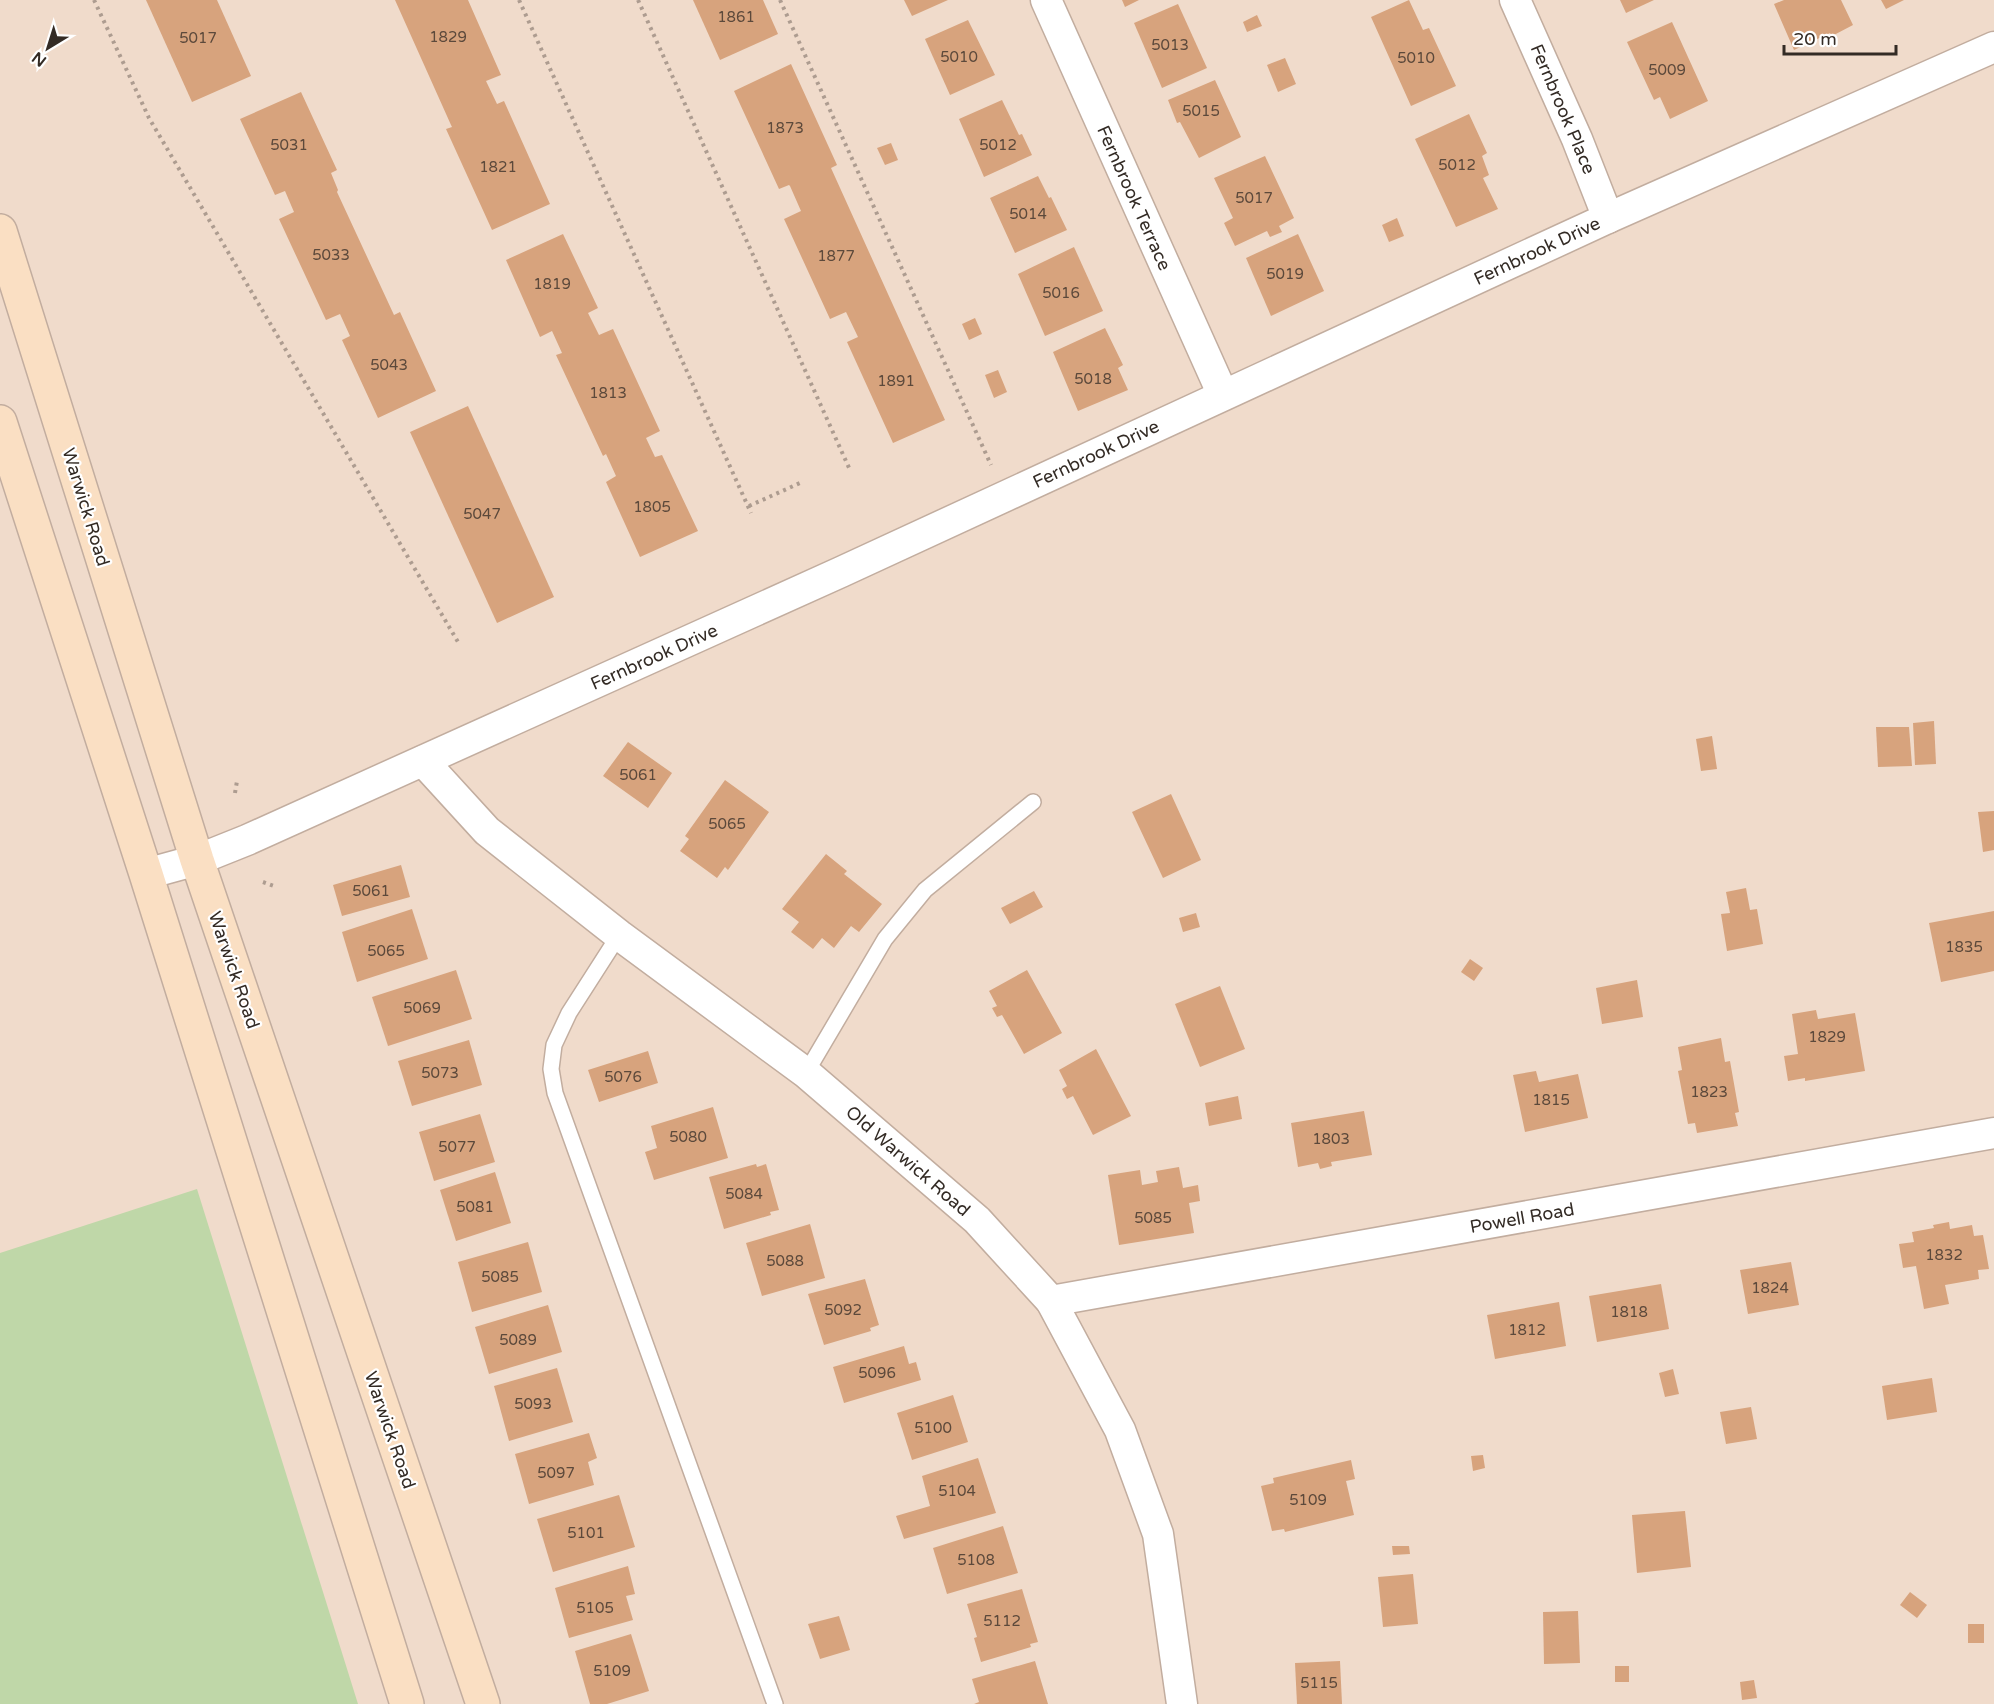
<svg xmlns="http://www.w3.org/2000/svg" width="1994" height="1704" viewBox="0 0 1994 1704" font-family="'Varela Round',sans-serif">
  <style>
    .green { fill: #bfd7a8 }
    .building { fill: #d7a37d }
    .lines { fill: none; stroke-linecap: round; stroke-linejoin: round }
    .service-casing { stroke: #c2ad9f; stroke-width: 18 }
    .minor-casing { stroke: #c2ad9f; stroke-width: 33 }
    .secondary-casing { stroke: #c2ad9f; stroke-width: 36 }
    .path { stroke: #ad9c90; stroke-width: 4; stroke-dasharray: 3 4.5; stroke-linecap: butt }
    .service { stroke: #fff; stroke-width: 15 }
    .minor { stroke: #fff; stroke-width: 30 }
    .secondary { stroke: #fadfc3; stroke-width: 33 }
    .labels { text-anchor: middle; stroke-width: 4.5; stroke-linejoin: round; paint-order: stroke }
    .number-label { font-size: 15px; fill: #5c493b }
    .street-label { font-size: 18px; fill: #332b25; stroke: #fff }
  </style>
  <rect width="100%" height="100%" fill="#f0dbcb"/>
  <path class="green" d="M197,1189l161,515h-358v-451z"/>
  <g class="building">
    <path d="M146,0h71l34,76 -59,26z"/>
    <path d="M395,0h73l33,75 -15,6 11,23 7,-3 46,103 -58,26 -46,-101 6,-2 -1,-2z"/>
    <path d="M693,0h70l15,34 -58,26z"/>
    <path d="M904,0h44l-36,16z"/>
    <path d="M1122,0h17l-14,7z"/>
    <path d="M1409,0l14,30 6,-2 27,58 -45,20 -40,-89z"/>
    <path d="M1620,0h34l-28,13z"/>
    <path d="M1784,0h57l12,25 -21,11 -2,-3 -36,17 -20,-46z"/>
    <path d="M1881,0h23l-18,9z"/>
    <path d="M1178,4l29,64 -45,20 -28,-65z"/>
    <path d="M1257,15l5,11 -15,6 -4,-10z"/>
    <path d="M968,20l27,55 -45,20 -25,-56z"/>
    <path d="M1672,22l36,79 -38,18 -10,-22 -6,3 -27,-58z"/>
    <path d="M1285,58l11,26 -18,8 -11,-27z"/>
    <path d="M791,64l46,101 -6,3 114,252 -52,23 -46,-101 11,-5 -12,-25 -16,7 -46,-100 17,-8 -11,-25 -1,-1 -10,4 -45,-98z"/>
    <path d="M1215,80l26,57 -42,21 -19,-36 -3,1 -9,-23z"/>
    <path d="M301,92l36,78 -6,3 7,17 -1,2 57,123 6,-3 36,79 -58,27 -36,-78 8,-4 -10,-22 -14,6 -47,-101 15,-7 -9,-21 -10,4 -35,-76z"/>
    <path d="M1002,100l17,35 3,-1 10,21 -48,22 -25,-58z"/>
    <path d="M1469,114l18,39 -5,3 7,19 -6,3 15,31 -42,18 -41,-88z"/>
    <path d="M891,143l7,17 -13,5 -8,-17z"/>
    <path d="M1265,156l29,62 -15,8 3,6 -12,5 -3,-6 -32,15 -11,-23 9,-5 -19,-40z"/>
    <path d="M1038,176l11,22 2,-1 16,33 -52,23 -25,-55z"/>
    <path d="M1397,218l7,18 -15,6 -7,-17z"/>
    <path d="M563,234l35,74 -10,5 11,22 14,-6 47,102 -14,7 9,19 7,-2 36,76 -58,26 -34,-75 10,-6 -10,-22 -3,2 -47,-101 6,-2 -10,-22 -12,6 -34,-77z"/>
    <path d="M1298,234l26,57 -53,25 -25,-58z"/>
    <path d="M1074,247l29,64 -58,25 -27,-62z"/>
    <path d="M975,318l7,16 -13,6 -7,-16z"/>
    <path d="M1105,328l18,37 -5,3 10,22 -50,21 -25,-59z"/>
    <path d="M998,370l9,22 -13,6 -9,-23z"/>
    <path d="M468,406l86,191 -57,26 -87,-191z"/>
    <path d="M1934,721l2,43 -21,1 -2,-42z"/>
    <path d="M1876,727h33l3,39 -34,1z"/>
    <path d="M1712,736l5,33 -16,2 -5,-32z"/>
    <path d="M628,742l44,31 -24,35 -45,-32z"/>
    <path d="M725,780l44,32 -41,58 -3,-3 -8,11 -37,-27 9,-12 -4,-3z"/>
    <path d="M1171,794l30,66 -38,18 -31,-66z"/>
    <path d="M1994,811v39l-11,2 -5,-40z"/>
    <path d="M826,854l21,17 -3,3 38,30 -23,28 -8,-6 -17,22 -12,-10 -9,11 -22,-17 8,-10 -17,-13z"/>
    <path d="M401,865l9,32 -68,19 -9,-31z"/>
    <path d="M1746,888l4,22 7,-1 6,35 -36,7 -6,-37 9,-1 -4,-21z"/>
    <path d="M1034,891l9,16 -33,17 -9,-16z"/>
    <path d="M412,909l16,50 -71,23 -15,-50z"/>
    <path d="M1994,911v60l-53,11 -12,-59z"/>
    <path d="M1196,913l4,14 -17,5 -4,-14z"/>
    <path d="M1470,959l13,9 -9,13 -13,-9z"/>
    <path d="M456,970l16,49 -84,27 -16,-49z"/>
    <path d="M1027,970l35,63 -38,21 -22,-39 -5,2 -5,-9 5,-2 -8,-15z"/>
    <path d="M1637,980l6,37 -41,7 -6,-36z"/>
    <path d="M1220,986l25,63 -45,18 -25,-63z"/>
    <path d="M1816,1010l2,9 37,-6 10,58 -60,10v-3l-17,3 -4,-25 14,-2 -6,-40z"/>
    <path d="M1721,1038l4,24 5,-1 9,51 -4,1 3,13 -41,7 -2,-10 -7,1 -10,-53 4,-1 -4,-23z"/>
    <path d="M469,1040l13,45 -70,21 -14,-45z"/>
    <path d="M1096,1049l35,67 -38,19 -20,-39 -6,3 -5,-10 5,-3 -8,-16z"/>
    <path d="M648,1051l10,32 -59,19 -11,-32z"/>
    <path d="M1536,1071l3,11 39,-8 10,44 -63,14 -12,-57z"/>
    <path d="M1238,1096l4,23 -33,7 -4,-23z"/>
    <path d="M713,1107l15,51 -74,22 -9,-28 12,-4 -6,-22z"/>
    <path d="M1364,1111l8,44 -41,7 1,4 -12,3 -2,-6 -20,4 -7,-44z"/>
    <path d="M480,1114l15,48 -61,19 -15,-49z"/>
    <path d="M756,1164l1,3 9,-3 13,46 -9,2 1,3 -47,14 -15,-52z"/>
    <path d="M1179,1167l4,21 15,-3 2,16 -11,2 5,30 -75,12 -11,-70 32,-5 2,15 16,-3 -2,-11z"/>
    <path d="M495,1172l16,51 -55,18 -16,-51z"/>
    <path d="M1949,1222l1,7 22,-4 2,11 9,-1 6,34 -11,1 1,9 -34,6 4,19 -25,5 -8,-43 -13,2 -4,-24 15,-2 -2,-10 22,-4 -1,-3z"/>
    <path d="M810,1224l15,54 -63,18 -16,-53z"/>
    <path d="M528,1242l14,50 -70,20 -14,-50z"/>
    <path d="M1791,1262l8,43 -51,9 -8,-44z"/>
    <path d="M865,1279l14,46 -9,3 1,3 -47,14 -16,-51z"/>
    <path d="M1661,1284l8,45 -72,13 -8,-46z"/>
    <path d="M1559,1302l7,44 -71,13 -8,-44z"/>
    <path d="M548,1305l14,47 -73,22 -14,-47z"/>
    <path d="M904,1346l5,18 7,-2 5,18 -77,23 -11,-36z"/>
    <path d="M557,1368l16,54 -64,19 -15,-55z"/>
    <path d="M1673,1369l6,25 -14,3 -6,-24z"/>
    <path d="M1932,1378l5,34 -50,8 -5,-34z"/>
    <path d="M953,1395l15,47 -56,18 -15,-47z"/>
    <path d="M1751,1407l6,32 -31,5 -6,-32z"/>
    <path d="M589,1433l8,25 -9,4 6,23 -65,19 -14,-50z"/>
    <path d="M1483,1455l2,13 -12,3 -2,-15z"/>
    <path d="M978,1458l18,55 -92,26 -8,-23 34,-10 -8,-30z"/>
    <path d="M1351,1460l4,19 -9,2 8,34 -69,17 -1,-3 -12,2 -11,-45 13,-3 -1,-5z"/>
    <path d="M619,1495l16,52 -82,25 -16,-53z"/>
    <path d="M1685,1511l6,56 -54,6 -5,-58z"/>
    <path d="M1003,1526l15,47 -71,21 -14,-46z"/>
    <path d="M1392,1546h17l1,8 -17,1z"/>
    <path d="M628,1566l7,28 -9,2 7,24 -64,18 -14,-50z"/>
    <path d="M1413,1574l5,50 -35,3 -5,-50z"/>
    <path d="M1022,1589l16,53 -8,2 1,3 -50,15 -7,-24 3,-1 -10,-33z"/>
    <path d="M1910,1592l17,13 -10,13 -17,-13z"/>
    <path d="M1578,1611l2,52 -36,1 -1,-52z"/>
    <path d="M839,1616l11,34 -30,9 -12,-35z"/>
    <rect x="1968" y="1624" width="16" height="19"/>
    <path d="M631,1634l18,57 -42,13h-17l-15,-53z"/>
    <path d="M1035,1661l13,43h-74l5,-2 -7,-23z"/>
    <path d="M1340,1661l2,43h-45l-2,-41z"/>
    <rect x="1615" y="1666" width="14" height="16"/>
    <path d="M1754,1680l3,18 -15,2 -2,-18z"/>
  </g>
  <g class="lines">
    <defs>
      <g id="service">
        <path d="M619,935l-50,78 -15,32 -3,24 4,24 220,611"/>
        <path d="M806,1073l79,-134 40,-49 108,-88"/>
      </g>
      <g id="minor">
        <path d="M1046,0l177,395"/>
        <path d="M1515,0l62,139 31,79"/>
        <path d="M423,761l64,70 132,104 187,138 171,147 74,81 69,129 38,104 24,170"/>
        <path d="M146,874l51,-14 50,-20 594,-268 767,-354 386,-171"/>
        <path d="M1051,1301l943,-168"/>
      </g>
      <g id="secondary">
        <path d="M0,231l197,629 286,844"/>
        <path d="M0,422l146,452 261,830"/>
      </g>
    </defs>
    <use href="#service" class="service-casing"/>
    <use href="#minor" class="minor-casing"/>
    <use href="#secondary" class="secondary-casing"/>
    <g class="path">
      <path d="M94,0l55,118 309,524"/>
      <path d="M519,0l232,513"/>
      <path d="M638,0l212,470"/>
      <path d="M780,0l211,465"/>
      <path d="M749,506l51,-23"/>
      <path d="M235,793l2,-12"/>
      <path d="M263,882l11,4"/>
    </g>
    <use href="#service" class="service"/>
    <use href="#minor" class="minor"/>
    <use href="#secondary" class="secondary"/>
  </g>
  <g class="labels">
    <g class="number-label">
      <text x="736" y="22">1861</text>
      <text x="448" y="42">1829</text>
      <text x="198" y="43">5017</text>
      <text x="1170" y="50">5013</text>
      <text x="959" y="62">5010</text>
      <text x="1416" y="63">5010</text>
      <text x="1667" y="75">5009</text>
      <text x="1201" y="116">5015</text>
      <text x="785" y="133">1873</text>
      <text x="289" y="150">5031</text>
      <text x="998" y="150">5012</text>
      <text x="1457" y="170">5012</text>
      <text x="498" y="172">1821</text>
      <text x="1254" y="203">5017</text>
      <text x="1028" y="219">5014</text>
      <text x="331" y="260">5033</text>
      <text x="836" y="261">1877</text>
      <text x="1285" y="279">5019</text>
      <text x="552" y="289">1819</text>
      <text x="1061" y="298">5016</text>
      <text x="389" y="370">5043</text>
      <text x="1093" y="384">5018</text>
      <text x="896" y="386">1891</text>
      <text x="608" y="398">1813</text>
      <text x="652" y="512">1805</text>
      <text x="482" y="519">5047</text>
      <text x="638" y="780">5061</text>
      <text x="727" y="829">5065</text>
      <text x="371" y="896">5061</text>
      <text x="1964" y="952">1835</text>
      <text x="386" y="956">5065</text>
      <text x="422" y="1013">5069</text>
      <text x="1827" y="1042">1829</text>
      <text x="440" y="1078">5073</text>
      <text x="623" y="1082">5076</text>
      <text x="1709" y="1097">1823</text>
      <text x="1551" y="1105">1815</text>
      <text x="688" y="1142">5080</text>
      <text x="1331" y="1144">1803</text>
      <text x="457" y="1152">5077</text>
      <text x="744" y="1199">5084</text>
      <text x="475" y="1212">5081</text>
      <text x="1153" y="1223">5085</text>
      <text x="1944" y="1260">1832</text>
      <text x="785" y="1266">5088</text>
      <text x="500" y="1282">5085</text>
      <text x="1770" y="1293">1824</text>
      <text x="843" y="1315">5092</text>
      <text x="1629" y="1317">1818</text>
      <text x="1527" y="1335">1812</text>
      <text x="518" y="1345">5089</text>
      <text x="877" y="1378">5096</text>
      <text x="533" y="1409">5093</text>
      <text x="933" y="1433">5100</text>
      <text x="556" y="1478">5097</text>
      <text x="957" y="1496">5104</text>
      <text x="1308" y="1505">5109</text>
      <text x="586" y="1538">5101</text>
      <text x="976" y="1565">5108</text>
      <text x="595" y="1613">5105</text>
      <text x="1002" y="1626">5112</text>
      <text x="612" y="1676">5109</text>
      <text x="1319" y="1688">5115</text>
    </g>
    <g class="street-label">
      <text transform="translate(1563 109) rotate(67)" y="6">Fernbrook Place</text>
      <text transform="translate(1134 198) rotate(66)" y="6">Fernbrook Terrace</text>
      <text transform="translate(1537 251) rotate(-25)" y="6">Fernbrook Drive</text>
      <text transform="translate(1096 454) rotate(-25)" y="6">Fernbrook Drive</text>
      <text transform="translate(86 507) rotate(73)" y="6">Warwick Road</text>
      <text transform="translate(654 657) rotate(-24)" y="6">Fernbrook Drive</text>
      <text transform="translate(234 970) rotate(71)" y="6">Warwick Road</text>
      <text transform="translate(908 1161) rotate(41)" y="6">Old Warwick Road</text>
      <text transform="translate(1522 1218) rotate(-10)" y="6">Powell Road</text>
      <text transform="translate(390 1430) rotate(71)" y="6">Warwick Road</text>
    </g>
  </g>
  <g transform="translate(48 48) rotate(218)" stroke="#ffffff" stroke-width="4.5" paint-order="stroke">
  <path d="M0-4.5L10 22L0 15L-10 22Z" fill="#332b25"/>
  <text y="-9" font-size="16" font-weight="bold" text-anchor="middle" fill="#332b25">N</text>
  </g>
  <path d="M1784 45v9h112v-9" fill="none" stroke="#332b25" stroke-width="3"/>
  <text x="1793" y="45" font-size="18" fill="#332b25" stroke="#ffffff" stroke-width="4.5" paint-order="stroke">20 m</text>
</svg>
